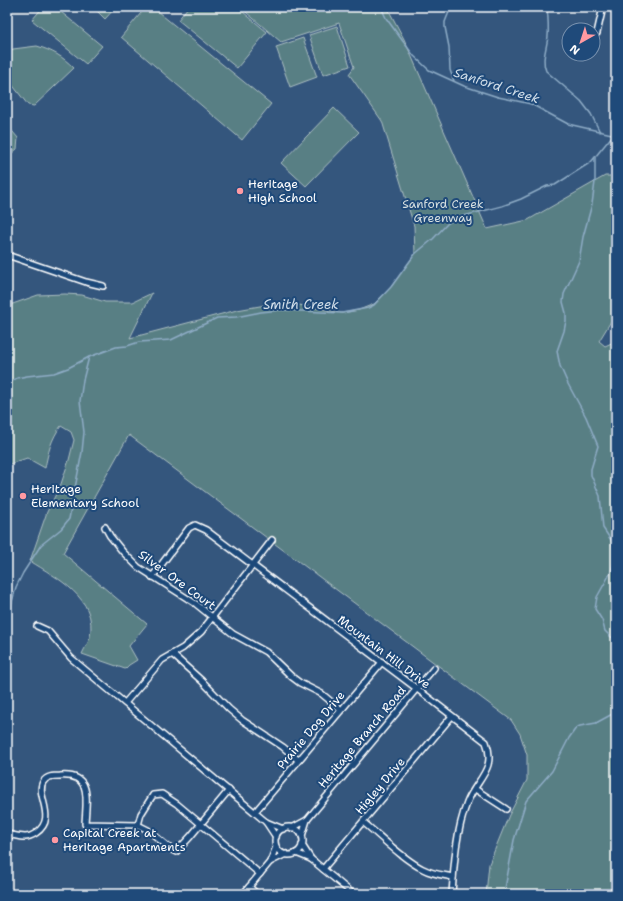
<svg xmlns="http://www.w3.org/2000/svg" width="623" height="901" viewBox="0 0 623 901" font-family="'Shantell Sans',sans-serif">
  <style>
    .green { fill: #597f84; stroke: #acbfc2 }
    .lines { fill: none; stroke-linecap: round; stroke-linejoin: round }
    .stream { stroke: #8fadc7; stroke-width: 1.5 }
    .minor-casing { stroke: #fff; stroke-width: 8 }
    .minor { stroke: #1f4a7a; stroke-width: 5 }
    .poi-dot { fill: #ff9aa2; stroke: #1f4a7a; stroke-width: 1.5 }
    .labels { text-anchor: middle; stroke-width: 4; stroke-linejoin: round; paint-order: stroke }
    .poi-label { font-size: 12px; fill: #fff; stroke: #1f4a7a; text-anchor: start }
    .park-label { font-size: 12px; fill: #d6dfe0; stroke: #1f4a7a }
    .street-label { font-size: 12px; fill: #fff; stroke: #1f4a7a }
    .water-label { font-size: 13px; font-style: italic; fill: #d0dde8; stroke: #1f4a7a }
  </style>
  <rect width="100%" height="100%" fill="#34567d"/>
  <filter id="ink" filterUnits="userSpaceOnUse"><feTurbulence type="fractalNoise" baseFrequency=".025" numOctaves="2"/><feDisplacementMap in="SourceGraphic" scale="8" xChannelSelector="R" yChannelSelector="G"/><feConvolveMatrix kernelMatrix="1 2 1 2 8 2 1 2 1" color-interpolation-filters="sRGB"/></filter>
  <g filter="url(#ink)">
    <g class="green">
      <path d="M43,7h12l47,39 -16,18 -54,-44z"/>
      <path d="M93,7h23l-11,12z"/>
      <path d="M146,7h6l119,97 -29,36 -121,-103z"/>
      <path d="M188,7h49l30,25 -30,36 -59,-48z"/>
      <path d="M240,7h147l17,32 83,190 41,-9 77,-44h11v137l-17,28 6,5 11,-5v553h-130l3,-30 20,-49 18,-35v-25l-7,-21 -9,-14 -382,-285 -66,118 84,71 -18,22 8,14 -8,5 -4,4 -43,-15c2,-5 7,-12 8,-17 8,-39 -33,-59 -60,-76l17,-49 14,-28 8,-24 5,-20 -3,-8 -10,-6c-10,13 -13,27 -16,42l-18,-10 -20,7v-159l31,-11 27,-1 17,1 23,7h28l19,-9 -22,45 107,-28 46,-8 59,11 17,-3 15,-6 17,-17 24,-33 -1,-28 -32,-105 -33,-47 5,-7 -15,-44 -58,19z"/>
      <path d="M337,26l13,40 -27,9 -14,-40z"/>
      <path d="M303,38l14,39 -27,10 -14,-40z"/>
      <path d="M37,46c16,5 25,10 37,22l-40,38 -6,-1 -21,-27v-25l6,-4z"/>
      <path d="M334,108l25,24 -53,54 -25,-23z"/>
      <path d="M7,125l11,13 -1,11 -10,8z"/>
    </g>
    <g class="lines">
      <g class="stream">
        <path d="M381,7l5,11 16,22 12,16 15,14 35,16 34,11 33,7 37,20 48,11"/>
        <path d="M451,7l-6,15v5l4,20 1,23 4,11"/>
        <path d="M547,7c1,10 2,19 1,29 -1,12 -7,24 -2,35l35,30 10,13 9,18"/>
        <path d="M595,158v24l-3,22 -9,33 -4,24 -15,33 -1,8 3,11v8l-2,10 -7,20 3,15 8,18 18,33 12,29 -7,23v6l9,21 3,32 8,12 4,15 -1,6 -3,11 -14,25 -2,12 7,11 3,11 6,6 5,2"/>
        <path d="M7,385l10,-7 10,-2 27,-3 14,-5 21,-11 27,-10 11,-1 12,-4 32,-2 46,-22 19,-1 25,-5 20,-2 61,3 26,-5 6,-3 17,-18 24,-33 18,-15 14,-15 9,-6 46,-12 19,-7 26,-13 8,-1 36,-23 22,-27"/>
        <path d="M7,620l9,-33 7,-14 18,-28 20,-16 8,-10 13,-67 2,-20 -4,-31 3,-21 6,-23"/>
        <path d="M616,693v7"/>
        <path d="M7,770v50"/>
        <path d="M504,894l10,-54 12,-39 26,-30 17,-33 7,-10 4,-2 16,-3 20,-11"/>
      </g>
      <defs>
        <g id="minor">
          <path d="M597,33l6,-26"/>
          <path d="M7,255l79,27 17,4"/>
          <path d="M105,527l5,9 13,16 15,15 58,37 37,30 33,18 26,25 8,6 22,11 19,16"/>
          <path d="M152,577l37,-49 6,-3 11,5 210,158 70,54c11,28 -10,37 -19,61 -11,28 -13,61 -15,91"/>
          <path d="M37,626l11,5 23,27 195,164 17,7"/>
          <path d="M172,654l30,27 27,28 13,11 41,27 15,13"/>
          <path d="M125,703l37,-43 21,-12 18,-16 71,-92"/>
          <path d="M475,789l31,20"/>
          <path d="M255,812l127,-150"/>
          <path d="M266,822l10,15"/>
          <path d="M363,822c17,14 41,38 60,47 9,5 20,6 30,8"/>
          <path d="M138,825l3,-11 12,-19 9,-1 15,10 83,70"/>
          <circle cx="289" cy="841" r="14"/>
          <path d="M292,828l15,-8"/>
          <path d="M7,834c6,1 12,3 18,3 4,0 8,-2 11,-4 22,-15 -1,-38 7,-51 4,-6 10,-6 17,-6 33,-3 26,24 25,48l53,1 10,5 24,20 4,2 14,-15 39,-47"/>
          <path d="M302,836l5,-16 127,-152"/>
          <path d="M302,845l9,14"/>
          <path d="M296,853l15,6 42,35"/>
          <path d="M270,862l16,-8"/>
          <path d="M323,869l129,-153"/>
          <path d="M249,887l8,7"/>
          <path d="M243,894l27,-32 6,-15"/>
        </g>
      </defs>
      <use href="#minor" class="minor-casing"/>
      <use href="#minor" class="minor"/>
    </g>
  </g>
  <g class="poi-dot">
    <circle cx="240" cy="191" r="4"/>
    <circle cx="23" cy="496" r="4"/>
    <circle cx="55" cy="840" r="4"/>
  </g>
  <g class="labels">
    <g class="poi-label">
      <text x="248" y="188">Heritage<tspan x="248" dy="14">High School</tspan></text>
      <text x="31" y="493">Heritage<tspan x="31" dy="14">Elementary School</tspan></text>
      <text x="63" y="837">Capital Creek at<tspan x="63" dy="14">Heritage Apartments</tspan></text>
    </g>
    <g class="park-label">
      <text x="443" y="208">Sanford Creek<tspan x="443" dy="14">Greenway</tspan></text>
    </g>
    <g class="street-label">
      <text transform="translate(177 580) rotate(36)" y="4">Silver Ore Court</text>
      <text transform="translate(384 652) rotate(37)" y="4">Mountain Hill Drive</text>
      <text transform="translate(311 730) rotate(-50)" y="4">Prairie Dog Drive</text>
      <text transform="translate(362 737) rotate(-50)" y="4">Heritage Branch Road</text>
      <text transform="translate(380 786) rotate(-50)" y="4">Higley Drive</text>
    </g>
    <g class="water-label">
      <text transform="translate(497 85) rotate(18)" y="5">Sanford Creek</text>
      <text x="301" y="309">Smith Creek</text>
    </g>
  </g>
  <rect width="623" height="901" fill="none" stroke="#1f4a7a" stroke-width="24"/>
  <rect x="12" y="12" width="599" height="877" fill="none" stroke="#fff" stroke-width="1.5" filter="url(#ink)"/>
  <g transform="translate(581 42) rotate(219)"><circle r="19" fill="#1f4a7a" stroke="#7992af"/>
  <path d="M0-3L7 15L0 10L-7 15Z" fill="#ff9aa2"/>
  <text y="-6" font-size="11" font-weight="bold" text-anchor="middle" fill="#ffffff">N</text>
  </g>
</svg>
